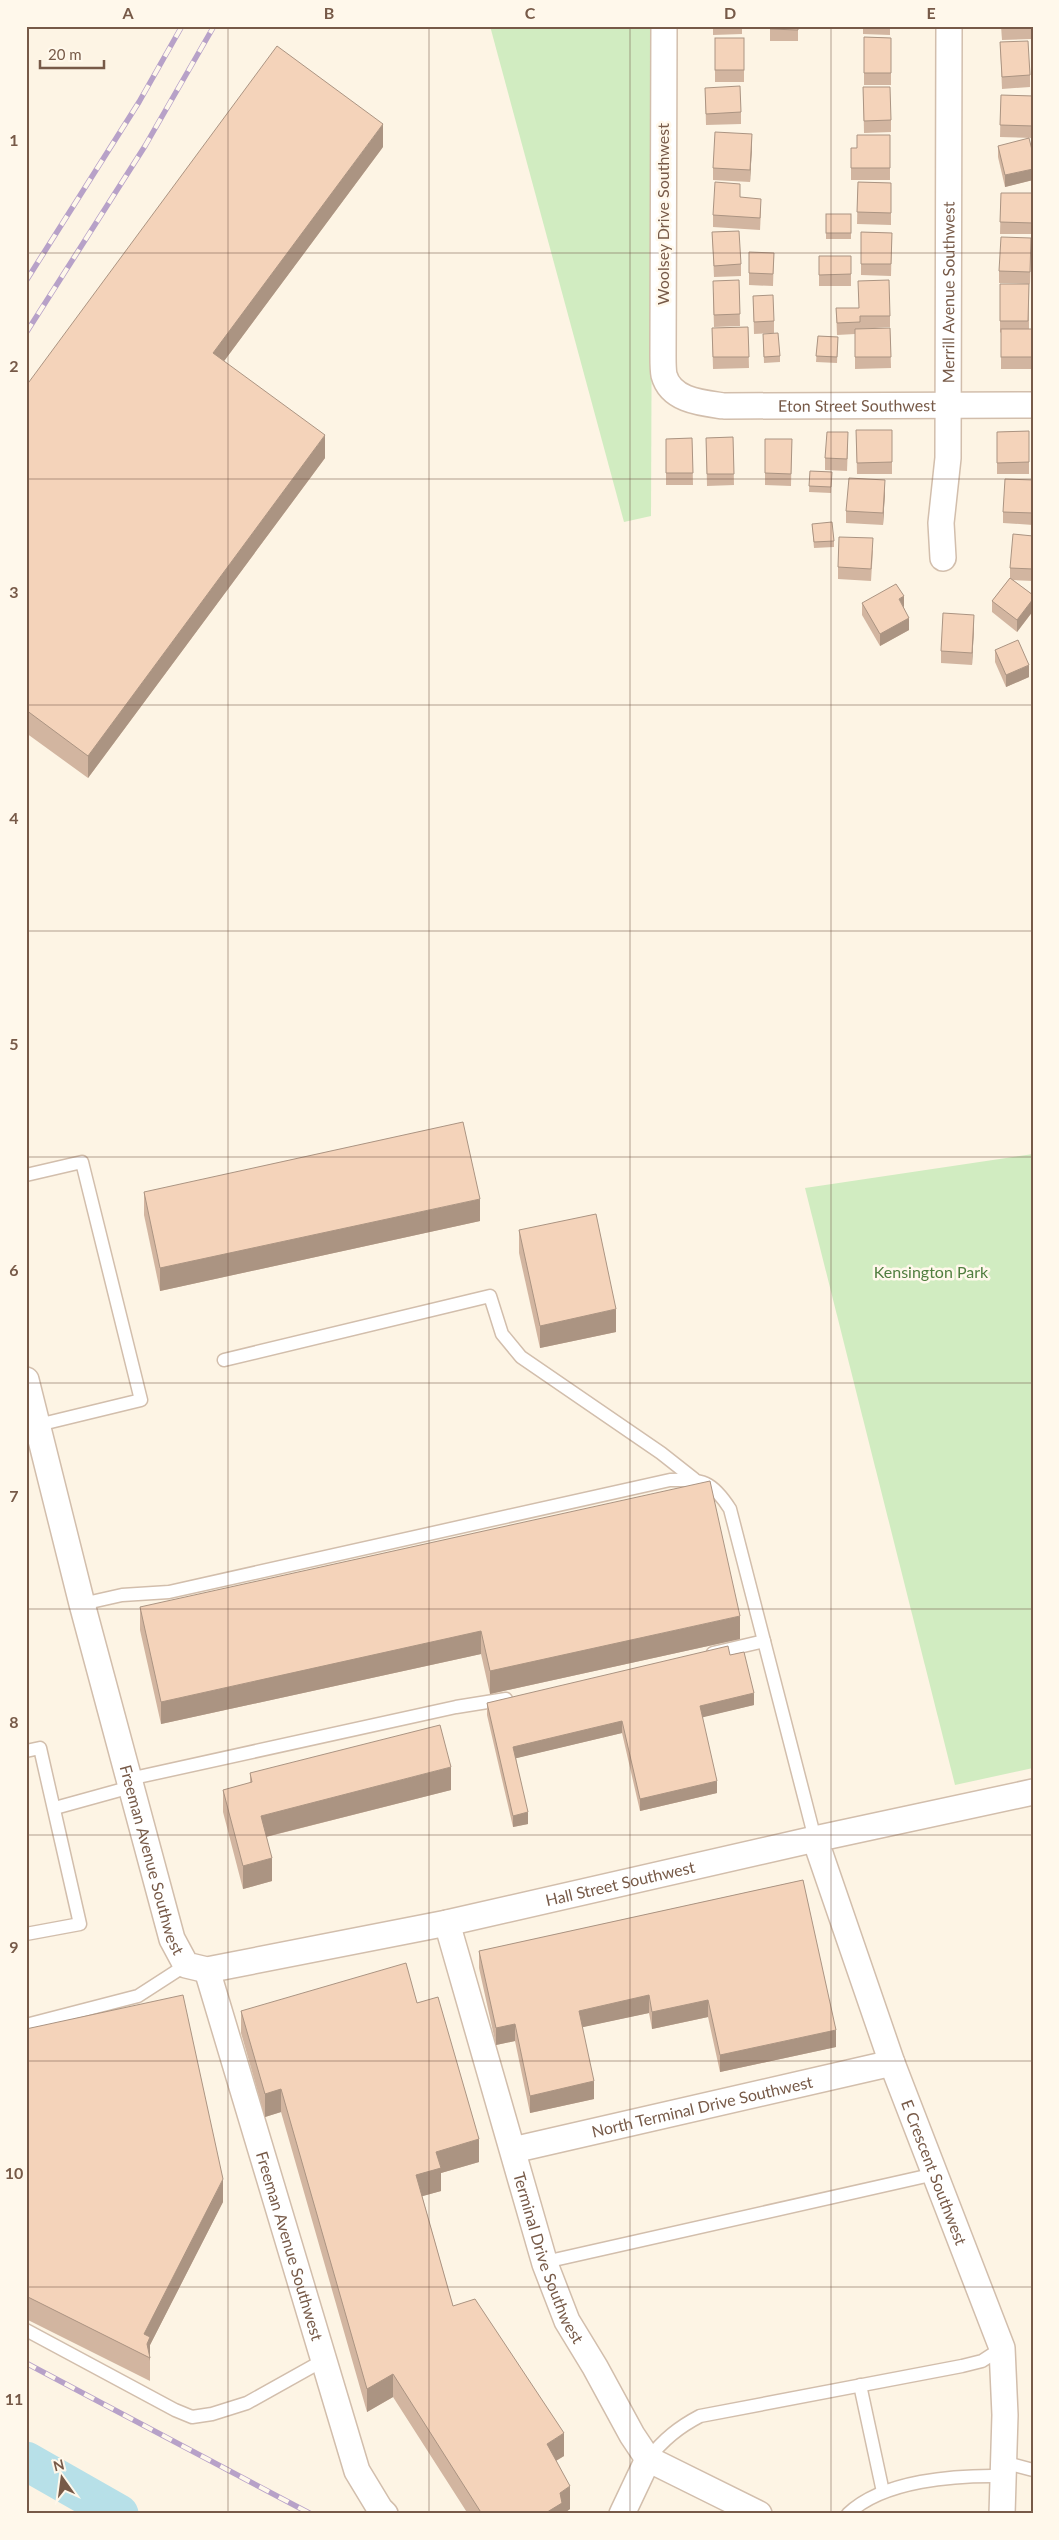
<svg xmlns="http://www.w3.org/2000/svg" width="1059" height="2540" viewBox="0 0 1059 2540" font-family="Lato,sans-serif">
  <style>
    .green { fill: #d1ecc1 }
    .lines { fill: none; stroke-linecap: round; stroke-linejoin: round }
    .river { stroke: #b7e0e8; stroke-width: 39 }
    .service-casing { stroke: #d2beac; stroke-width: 15 }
    .minor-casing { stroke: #d2beac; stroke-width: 28 }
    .service { stroke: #fff; stroke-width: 12 }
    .minor { stroke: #fff; stroke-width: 25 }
    .rail-casing { stroke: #b7a1c8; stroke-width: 5.5 }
    .rail { stroke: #fff8eb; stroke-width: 4; stroke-dasharray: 11; stroke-linecap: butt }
    .wall { fill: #d2b5a0 }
    .shaded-wall { fill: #ab9482 }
    .building { fill: #f4d3ba; stroke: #ab9482 }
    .grid { fill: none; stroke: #775a48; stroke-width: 1; stroke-opacity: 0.55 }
    .labels { text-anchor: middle; stroke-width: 5; stroke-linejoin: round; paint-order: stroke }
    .street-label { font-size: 16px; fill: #775a48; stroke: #fff8eb }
    .park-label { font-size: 16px; fill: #507e3f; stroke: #fff8eb }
    .neatline { fill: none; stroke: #775a48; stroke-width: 2 }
    .grid-label { font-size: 16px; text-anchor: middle; font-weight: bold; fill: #775a48 }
  </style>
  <rect width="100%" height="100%" fill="#fdf4e4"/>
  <g class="green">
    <path d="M490,26h163l-2,490 -27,6z"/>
    <path d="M1033,1154v614l-78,17 -150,-597z"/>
  </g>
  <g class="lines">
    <path class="river" d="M26,2461l93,53"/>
    <defs>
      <g id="service">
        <path d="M26,1175l56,-13 59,238 -103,25"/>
        <path d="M224,1360l266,-64 12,38 19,23 140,96 33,26"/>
        <path d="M82,1604l40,-9 47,-3 501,-112c33,-1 42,1 60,29l85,330"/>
        <path d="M713,1653l51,-12"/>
        <path d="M26,1751l14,-3 40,176 -54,10"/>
        <path d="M129,1779l327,-72 50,-8"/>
        <path d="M55,1808l76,-21"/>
        <path d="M26,2025l112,-29 48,-31"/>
        <path d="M545,2262l390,-88"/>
        <path d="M26,2330l149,80 17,7 20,-3 35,-11 77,-43"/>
        <path d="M860,2385l23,107"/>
        <path d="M648,2459c16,-20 31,-32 52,-43l262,-50 20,-5 20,-13"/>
        <path d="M1003,2462l30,8"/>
        <path d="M848,2514c35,-34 108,-39 155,-38"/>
      </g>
      <g id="minor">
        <path id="s1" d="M664,26l-1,330c0,6 0,14 1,19 7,26 39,28 60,31l309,-1"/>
        <path id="s2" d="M943,558l-2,-35 7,-65 1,-432"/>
        <path id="s3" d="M26,1380l56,224 90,335 14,26 21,5 240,-47 368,-84 218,-47"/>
        <path id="s4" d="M815,1839l77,224 110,285 3,67 -3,99"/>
        <path id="s5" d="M447,1923l98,341 22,57 28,46 37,68 16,24 111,55"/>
        <path id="s6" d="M207,1970l150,501 23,38 5,5"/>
        <path id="s7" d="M513,2150l379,-87"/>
        <path d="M622,2514l26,-55"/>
      </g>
    </defs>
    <use href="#service" class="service-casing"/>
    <use href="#minor" class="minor-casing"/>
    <use href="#service" class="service"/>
    <use href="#minor" class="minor"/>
    <defs>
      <g id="rail">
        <path d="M26,281l113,-179 43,-76"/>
        <path d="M26,333l119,-187 69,-120"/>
        <path d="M26,2363l285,151"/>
      </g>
    </defs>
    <use href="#rail" class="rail-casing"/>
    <use href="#rail" class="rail"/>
  </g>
  <g class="wall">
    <path d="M713,26h29v8l-29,1z"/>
    <rect x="770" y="26" width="28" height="15"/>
    <path d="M863,26h27v9l-27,-1z"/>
    <path d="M1001,26h30v13l-29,1z"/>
    <path d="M864,37l27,1v47h-27z"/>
    <rect x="715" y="38" width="29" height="44"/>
    <path d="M1000,42l30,33v12l-28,2z"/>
    <path d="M863,87l28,33v12l-27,1z"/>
    <path d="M705,88l36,24v12l-35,1z"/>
    <path d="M1001,95l32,1v42l-33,-1z"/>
    <path d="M890,135v45h-39v-32h6z"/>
    <path d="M752,146l-2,36 -37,-2v-12z"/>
    <path d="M998,146l35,8v26l-28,7 -7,-30z"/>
    <path d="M383,147l-159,214 101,97 -237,320 -62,-45v-347z"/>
    <path d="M858,182l33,1v42l-34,-1z"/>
    <path d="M1001,193h32v41h-33z"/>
    <path d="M740,197l21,13 -1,20 -47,-3v-12z"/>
    <rect x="826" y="214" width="25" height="25"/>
    <path d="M712,232l29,32v12l-27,1z"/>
    <path d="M861,232l31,1 -1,43 -30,-1z"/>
    <path d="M1031,250l-1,34 -31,-1v-12z"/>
    <path d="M749,252l25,1 -1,33 -24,-1z"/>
    <rect x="819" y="256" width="32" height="30"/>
    <path d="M739,280l1,46 -26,1 -1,-34z"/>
    <path d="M1000,284h29v45h4v40h-32v-36l-1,-1z"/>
    <path d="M753,296l21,25v12l-20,1z"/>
    <path d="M836,308l54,8v11l-30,2 30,-1 1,40 -36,1v-35l-18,1z"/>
    <path d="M748,327l1,41 -36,1 -1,-41z"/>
    <path d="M763,334l17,22v6l-16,1z"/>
    <path d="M818,336l20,1 -1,26 -21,-1z"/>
    <path d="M856,430h36v44h-35z"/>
    <path d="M1029,431v43h-32v-42z"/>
    <path d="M733,437l1,48 -27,1 -1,-48z"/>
    <path d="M692,438l1,47h-27v-46z"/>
    <path d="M765,439h27l-1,47 -26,-1z"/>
    <path d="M848,444l-1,27 -22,-1v-12z"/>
    <path d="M810,471l22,1 -1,21 -22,-1z"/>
    <path d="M1033,480v45l-30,-2v-11z"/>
    <path d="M885,492l-2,33 -37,-2v-12z"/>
    <path d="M812,524l22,17v6l-20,1z"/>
    <path d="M1033,536v45l-20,-1 20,15v16l-16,21 -25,-20v-11l18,-23v-10z"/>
    <path d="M873,550l-2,31 -33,-2v-12z"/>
    <path d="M862,603l42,5 5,22 -29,16 -18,-31z"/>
    <path d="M974,627l-2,38 -31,-2v-12z"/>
    <path d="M995,650l34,27 -23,10 -11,-25z"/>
    <path d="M144,1192l336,29 -320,70 -16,-76z"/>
    <path d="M519,1230l97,102 -76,16 -21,-95z"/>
    <path d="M140,1607l600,32 -250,55 -9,-40 -320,70 -21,-94z"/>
    <path d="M730,1655l24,50 -52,12 15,76 -77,18 -18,-78 -106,25 12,66 -15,3 -26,-112v-12z"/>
    <path d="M250,1773l201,17 -185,47 6,44 -29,8 -20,-77v-22l27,-7z"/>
    <path d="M803,1880l33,167 -116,25 -12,-55 -56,12 -3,-16 -67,14 12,72 -64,14 -15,-72 -19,4 -17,-77v-17z"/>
    <path d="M417,2003l62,159 -38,11v18l-19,5 31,110 111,150 -8,5 14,48 -7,5h-95l-75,-117 -26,15 -86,-300 -16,5 -24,-84v-22z"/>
    <path d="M26,2029l197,173 -73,143v36l-124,-62z"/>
  </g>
  <g class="shaded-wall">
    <path d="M383,124v23l-170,229v-23z"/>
    <path d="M752,134v12l-2,36v-12z"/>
    <path d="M1033,169v11l-28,7v-12z"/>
    <path d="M325,435v23l-237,320v-22z"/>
    <path d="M885,480v12l-2,33v-12z"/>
    <path d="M904,596v12l-5,-9z"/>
    <path d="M1033,599v12l-16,21v-12z"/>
    <path d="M974,615v12l-2,38v-12z"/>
    <path d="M909,618v12l-29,16v-12z"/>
    <path d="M1029,665v12l-23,10v-12z"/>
    <path d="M480,1199v22l-320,70v-23z"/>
    <path d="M616,1309v23l-76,16v-22z"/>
    <path d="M740,1616v23l-250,55v-23z"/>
    <path d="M481,1631v23l-320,70v-22z"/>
    <path d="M754,1693v12l-54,13v-12z"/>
    <path d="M622,1721v12l-109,26v-12z"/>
    <path d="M451,1767v23l-190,48v-22z"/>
    <path d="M717,1781v12l-77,18v-12z"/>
    <path d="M528,1812v12l-15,3v-11z"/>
    <path d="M272,1858v23l-29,8v-23z"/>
    <path d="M649,1995v18l-70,15v-17z"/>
    <path d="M708,2000v17l-56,12v-17z"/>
    <path d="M515,2024v17l-19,4v-17z"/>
    <path d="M836,2030v17l-116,25v-17z"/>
    <path d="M594,2081v18l-64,14v-17z"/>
    <path d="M281,2089v23l-16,5v-23z"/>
    <path d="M479,2139v23l-38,11v18l-25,7v-23l20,-23z"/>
    <path d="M223,2179v23l-73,143v16l-6,-27z"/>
    <path d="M393,2374v23l-26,15v-23z"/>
    <path d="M564,2433v23l-17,10v-22z"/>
    <path d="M570,2486v23l-7,5h-19l16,-21z"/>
  </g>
  <g class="building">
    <path d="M770,26h28v4l-28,-1z"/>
    <path d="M1002,26h29v1l-29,1z"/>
    <path d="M864,37l27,1v35h-27z"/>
    <rect x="715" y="38" width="29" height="32"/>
    <path d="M1028,41l2,34 -28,2 -2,-35z"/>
    <path d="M277,46l106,78 -170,229 112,82 -237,321 -62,-46v-324z"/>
    <path d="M740,86l1,26 -35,2 -1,-26z"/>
    <path d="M863,87h27l1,33 -27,1z"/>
    <path d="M1001,95l32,1v30l-33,-1z"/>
    <path d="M715,132l37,2 -2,36 -37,-2z"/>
    <path d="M857,135h33v33h-39v-20h6z"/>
    <path d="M1029,138l4,16v15l-28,6 -7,-29z"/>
    <path d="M715,182l25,2v13l21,2 -1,19 -47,-3z"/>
    <path d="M858,182l33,1v30l-34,-1z"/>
    <path d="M1001,193h32v30l-33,-1z"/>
    <rect x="826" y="214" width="25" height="19"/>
    <path d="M739,231l2,33 -27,2 -2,-34z"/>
    <path d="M861,232l31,1 -1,31h-30z"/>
    <path d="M1001,237l30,1 -1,34 -31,-1z"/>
    <path d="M749,252l25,1 -1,21 -24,-1z"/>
    <path d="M819,256h32v18l-32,1z"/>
    <path d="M739,280l1,34 -26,1 -1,-34z"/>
    <path d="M889,280l1,36h-30v6l-23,1 -1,-15h23l-1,-27z"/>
    <path d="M1000,284h29l-1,37h-28z"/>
    <path d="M773,295l1,26 -20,1 -1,-26z"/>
    <path d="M748,327l1,30h-36l-1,-29z"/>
    <path d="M890,328l1,29h-36v-28z"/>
    <rect x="1001" y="329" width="32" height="28"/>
    <path d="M778,333l2,23 -16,1 -1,-23z"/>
    <path d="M818,336l20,1 -1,20 -21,-1z"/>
    <path d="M856,430h36v32l-35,1z"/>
    <path d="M1029,431v31l-32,1v-31z"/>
    <path d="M827,432h21l-1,27 -22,-1z"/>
    <path d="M733,437l1,37h-27l-1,-36z"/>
    <path d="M692,438l1,35h-27v-34z"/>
    <path d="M765,439h27l-1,35 -26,-1z"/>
    <path d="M810,471l22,1 -1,15 -22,-1z"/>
    <path d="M849,478l36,2 -2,33 -37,-2z"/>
    <path d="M1005,479l28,1v33l-30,-1z"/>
    <path d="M832,522l2,19 -20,1 -2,-18z"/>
    <path d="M1013,534l20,2v33l-23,-1z"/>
    <path d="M839,537l34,1 -2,31 -33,-2z"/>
    <path d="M1010,578l23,17v4l-16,21 -25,-19z"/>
    <path d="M896,584l8,12 -5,3 10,19 -29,16 -18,-31z"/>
    <path d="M943,613l31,2 -2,38 -31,-2z"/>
    <path d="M1018,640l11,25 -23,10 -11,-25z"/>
    <path d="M463,1122l17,77 -320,69 -16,-76z"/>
    <path d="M596,1214l20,95 -76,17 -21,-96z"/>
    <path d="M710,1481l30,135 -250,55 -9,-40 -320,71 -21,-95z"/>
    <path d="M728,1646l2,9 14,-3 10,41 -54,13 17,75 -77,18 -18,-78 -109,26 15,65 -15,4 -26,-113z"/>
    <path d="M440,1725l11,42 -190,49 11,42 -29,8 -20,-76 29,-8 -2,-9z"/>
    <path d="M803,1880l33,150 -116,25 -12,-55 -56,12 -3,-17 -70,16 15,70 -64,15 -15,-72 -19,4 -17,-77z"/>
    <path d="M406,1963l11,40 21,-6 41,142 -43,13 5,16 -25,7 37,131 22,-7 89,134 -17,11 23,42 -10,7 2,10 -18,11h-62l-89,-140 -26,15 -86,-300 -16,5 -24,-83z"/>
    <path d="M183,1995l40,184 -79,155 6,3 -3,7 3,14 -124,-62v-267z"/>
  </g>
  <path class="grid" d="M228,26v2488M429,26v2488M630,26v2488M831,26v2488M26,253h1007M26,479h1007M26,705h1007M26,931h1007M26,1157h1007M26,1383h1007M26,1609h1007M26,1835h1007M26,2061h1007M26,2287h1007"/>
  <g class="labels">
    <g class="street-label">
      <text transform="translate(663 214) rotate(-90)" y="6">Woolsey Drive Southwest</text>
      <text dy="6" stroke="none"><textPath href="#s2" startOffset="266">Merrill Avenue Southwest</textPath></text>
      <text dy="6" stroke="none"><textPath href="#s1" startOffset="554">Eton Street Southwest</textPath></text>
      <text dy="6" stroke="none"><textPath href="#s3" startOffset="496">Freeman Avenue Southwest</textPath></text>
      <text dy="6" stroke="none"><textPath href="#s3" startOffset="1051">Hall Street Southwest</textPath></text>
      <text dy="6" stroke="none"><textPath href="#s7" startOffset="194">North Terminal Drive Southwest</textPath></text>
      <text dy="6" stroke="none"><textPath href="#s4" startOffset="354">E Crescent Southwest</textPath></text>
      <text dy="6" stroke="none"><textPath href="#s6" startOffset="288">Freeman Avenue Southwest</textPath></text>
      <text dy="6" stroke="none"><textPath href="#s5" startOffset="350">Terminal Drive Southwest</textPath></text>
    </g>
    <g class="park-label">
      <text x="931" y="1278">Kensington Park</text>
    </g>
  </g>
  <rect width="1059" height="2540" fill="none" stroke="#fff8eb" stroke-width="55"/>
  <g transform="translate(62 2478) rotate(346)" stroke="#fff8eb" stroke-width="4" paint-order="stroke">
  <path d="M0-4L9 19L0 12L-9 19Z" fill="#775a48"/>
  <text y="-8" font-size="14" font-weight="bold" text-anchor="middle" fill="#775a48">N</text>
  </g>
  <path d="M40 60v8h64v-8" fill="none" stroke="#775a48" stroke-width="2.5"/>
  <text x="48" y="60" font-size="15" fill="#775a48" stroke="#fff8eb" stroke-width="4" paint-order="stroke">20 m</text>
  <rect x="28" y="28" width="1004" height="2484" class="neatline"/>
  <g class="grid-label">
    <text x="128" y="19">A</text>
    <text x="329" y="19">B</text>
    <text x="530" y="19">C</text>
    <text x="730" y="19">D</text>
    <text x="931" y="19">E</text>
    <text x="14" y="146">1</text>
    <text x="14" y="372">2</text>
    <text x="14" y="598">3</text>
    <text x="14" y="824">4</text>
    <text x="14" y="1050">5</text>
    <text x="14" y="1276">6</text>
    <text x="14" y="1502">7</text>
    <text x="14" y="1728">8</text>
    <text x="14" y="1953">9</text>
    <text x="14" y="2179">10</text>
    <text x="14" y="2405">11</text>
  </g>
</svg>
